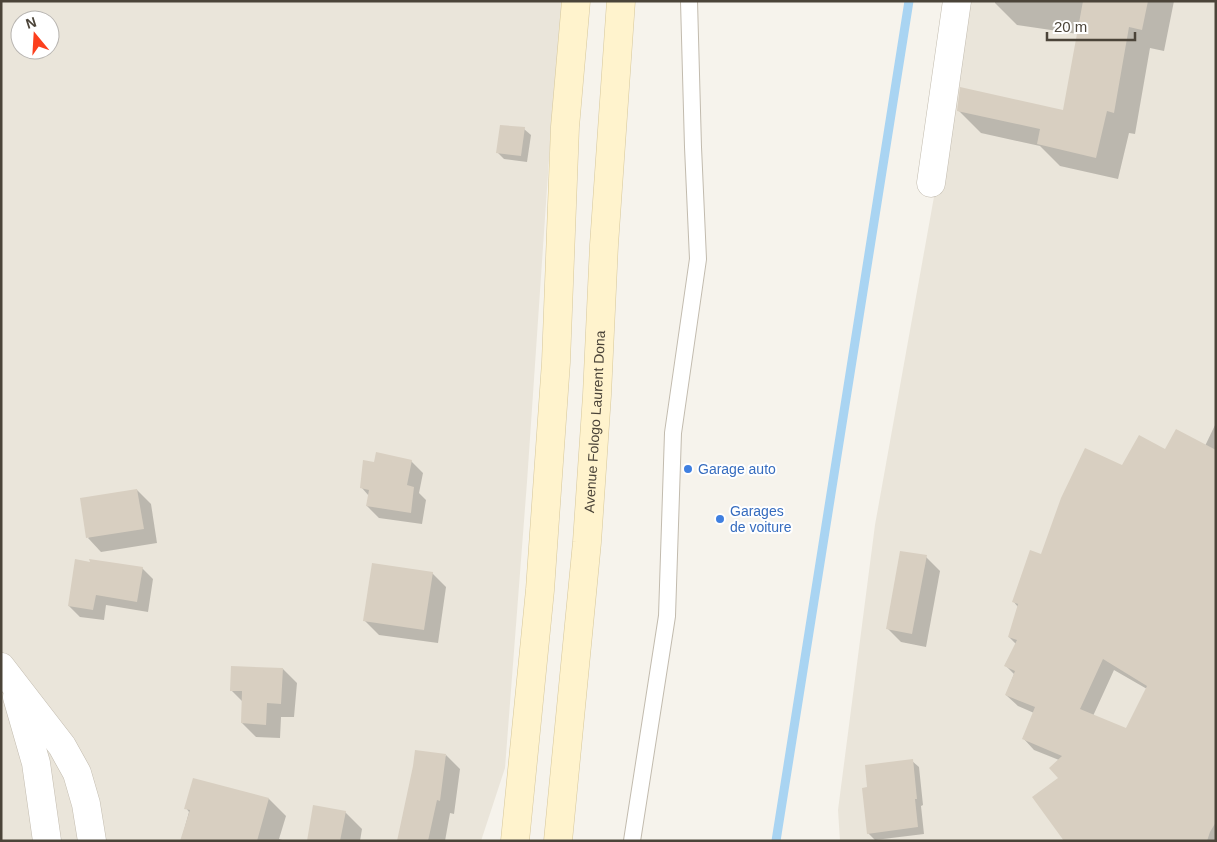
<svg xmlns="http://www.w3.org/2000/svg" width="1217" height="842" viewBox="0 0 1217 842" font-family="Helvetica,sans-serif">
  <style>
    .residential { fill: #eae5da; fill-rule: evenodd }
    .shadow { fill: #0003; fill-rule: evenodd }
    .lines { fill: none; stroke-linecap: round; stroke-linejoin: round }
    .stream { stroke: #a9d4f2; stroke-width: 9 }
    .building { fill: #d8cfc1; fill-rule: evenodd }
    .service-casing { stroke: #c2bbae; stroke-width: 18 }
    .minor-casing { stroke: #c2bbae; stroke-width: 29 }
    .secondary-casing { stroke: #d6c79b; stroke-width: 29 }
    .service { stroke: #fff; stroke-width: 16 }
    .minor { stroke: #fff; stroke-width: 28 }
    .secondary { stroke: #fff3cd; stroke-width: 28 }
    .shop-dot { fill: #3f7fe0; stroke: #fff; stroke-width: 2 }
    .labels { text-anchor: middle; stroke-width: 4; stroke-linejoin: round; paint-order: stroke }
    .street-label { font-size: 14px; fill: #4b4439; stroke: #fff }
    .shop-label { font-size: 14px; fill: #366cbe; stroke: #fff; text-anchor: start }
  </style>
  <rect width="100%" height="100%" fill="#f6f3ec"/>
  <g class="residential">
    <path d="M1,1h561l-13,158 -22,323 -22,286 -24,73h-480zM20,20h30v30h-30z"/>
    <path d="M963,1h253v840h-376l-2,-31 37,-285 64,-356z"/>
  </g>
  <g class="shadow">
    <path d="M995,1h179l-10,50 -14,-3 -15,86 -6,-1 -11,46 -58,-13 -20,-20 -59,-13 -23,-23 106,2 14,-78 -61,-9 -22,-22z"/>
    <path d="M524,129l7,6 -4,27 -23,-3 -7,-7z"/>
    <path d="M1216,423v418h-115l-41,-63 -1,-18 -25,-10 -11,-12 11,-25 -16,-7 -12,-11 8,-21 -9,-9 11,-21 -7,-7 9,-30 -5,-6 29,-45 81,-89 42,-16 40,-5zM1114,670l33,19 -21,40 -33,-13z"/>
    <path d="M411,461l12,12 -4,20 7,7 -4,24 -43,-6 -12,-12 2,-10 -7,-8 13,-25z"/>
    <path d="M137,490l14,14 6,39 -56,9 -13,-14z"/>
    <path d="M926,557l14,14 -14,76 -25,-5 -14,-14z"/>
    <path d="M142,568l11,11 -5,33 -42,-7 -2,15 -24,-3 -11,-11z"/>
    <path d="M432,573l14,14 -8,56 -59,-8 -14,-14z"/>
    <path d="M283,669l14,14 -3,34h-13l-1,21 -24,-1 -14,-14 1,-21 -12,-12z"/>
    <path d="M446,755l14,14 -6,45 -4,-1 -5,28h-47z"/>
    <path d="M912,761l7,6 4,38 -2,1 3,28 -49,6 -7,-7v-44z"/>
    <path d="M269,799l17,17 -7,23 7,2h-105l8,-29 -3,-4z"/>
    <path d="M345,812l17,17 -2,12h-52z"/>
  </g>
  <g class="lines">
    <path class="stream" d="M776,841l133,-840"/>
  </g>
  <g class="building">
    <path d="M1083,1h65l-6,29 -13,-3 -15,86 -7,-2 -11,47 -59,-14 3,-15 -83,-18 3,-24 103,23z"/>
    <path d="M500,125l25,2 -4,29 -25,-3z"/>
    <path d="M1176,429l40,21v372l-6,10 -3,9h-143l-32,-44 26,-19 -9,-10 13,-12 -40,-17 13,-32 -30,-12 10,-24 -11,-5 13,-26 -9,-3 10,-33 -6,-2 18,-52 11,4 20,-56 24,-50 37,17 17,-30 26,14zM1103,659l44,27 -21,42 -46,-19z"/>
    <path d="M376,452l36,8 -5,25 7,2 -3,26 -45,-7 3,-16 -9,-2 3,-28 11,2z"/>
    <path d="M137,489l7,40 -58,9 -6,-40z"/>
    <path d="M900,551l27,4 -15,79 -26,-5z"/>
    <path d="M75,559l15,3 -1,-3 54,8 -6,35 -41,-7 -3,15 -25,-4z"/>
    <path d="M372,563l61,9 -9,58 -61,-9z"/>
    <path d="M231,666l52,2 -2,36 -14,-1 -1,22 -25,-2 1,-32h-12z"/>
    <path d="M415,750l31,4 -6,47 -3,-1 -9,41h-31l16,-75z"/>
    <path d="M913,759l4,40h-2l3,28 -51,7 -5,-46 5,-1 -2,-22z"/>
    <path d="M193,778l76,20 -12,43h-77l10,-31 -6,-1z"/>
    <path d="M313,805l33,6 -6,30h-33z"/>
  </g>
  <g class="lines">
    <defs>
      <path id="service" d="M632,841l35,-225 6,-183 25,-174 -5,-112 -4,-146"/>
      <g id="minor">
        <path d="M931,183l26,-182"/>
        <path d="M1,667l61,79 15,27 9,31 6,37"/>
        <path d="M17,697l19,66 11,78"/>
      </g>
      <g id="secondary">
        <path d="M515,841l25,-251 16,-228 9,-235 11,-126"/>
        <path id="s1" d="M558,841l29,-299 10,-147 7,-150 17,-244"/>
      </g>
    </defs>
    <use href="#service" class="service-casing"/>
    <use href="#minor" class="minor-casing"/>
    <use href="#secondary" class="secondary-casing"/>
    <use href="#service" class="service"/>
    <use href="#minor" class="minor"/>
    <use href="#secondary" class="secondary"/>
  </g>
  <g class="shop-dot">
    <circle cx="688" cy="469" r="5"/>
    <circle cx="720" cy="519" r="5"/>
  </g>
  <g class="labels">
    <g class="street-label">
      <text dy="5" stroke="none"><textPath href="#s1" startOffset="421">Avenue Fologo Laurent Dona</textPath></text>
    </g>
    <g class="shop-label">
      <text x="698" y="474">Garage auto</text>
      <text x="730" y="516">Garages<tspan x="730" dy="16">de voiture</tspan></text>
    </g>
  </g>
  <rect width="1217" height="842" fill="none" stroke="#4b4439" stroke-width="5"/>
  <g transform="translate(35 35) rotate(342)"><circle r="24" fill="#ffffff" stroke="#b7b4b0"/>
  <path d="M0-4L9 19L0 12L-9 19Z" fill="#fc3f1d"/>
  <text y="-8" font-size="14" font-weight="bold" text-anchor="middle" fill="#4b4439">N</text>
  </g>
  <path d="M1047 32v8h88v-8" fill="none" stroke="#4b4439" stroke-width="2.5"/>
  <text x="1054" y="32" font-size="15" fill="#4b4439" stroke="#ffffff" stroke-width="4" paint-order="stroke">20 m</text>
</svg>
